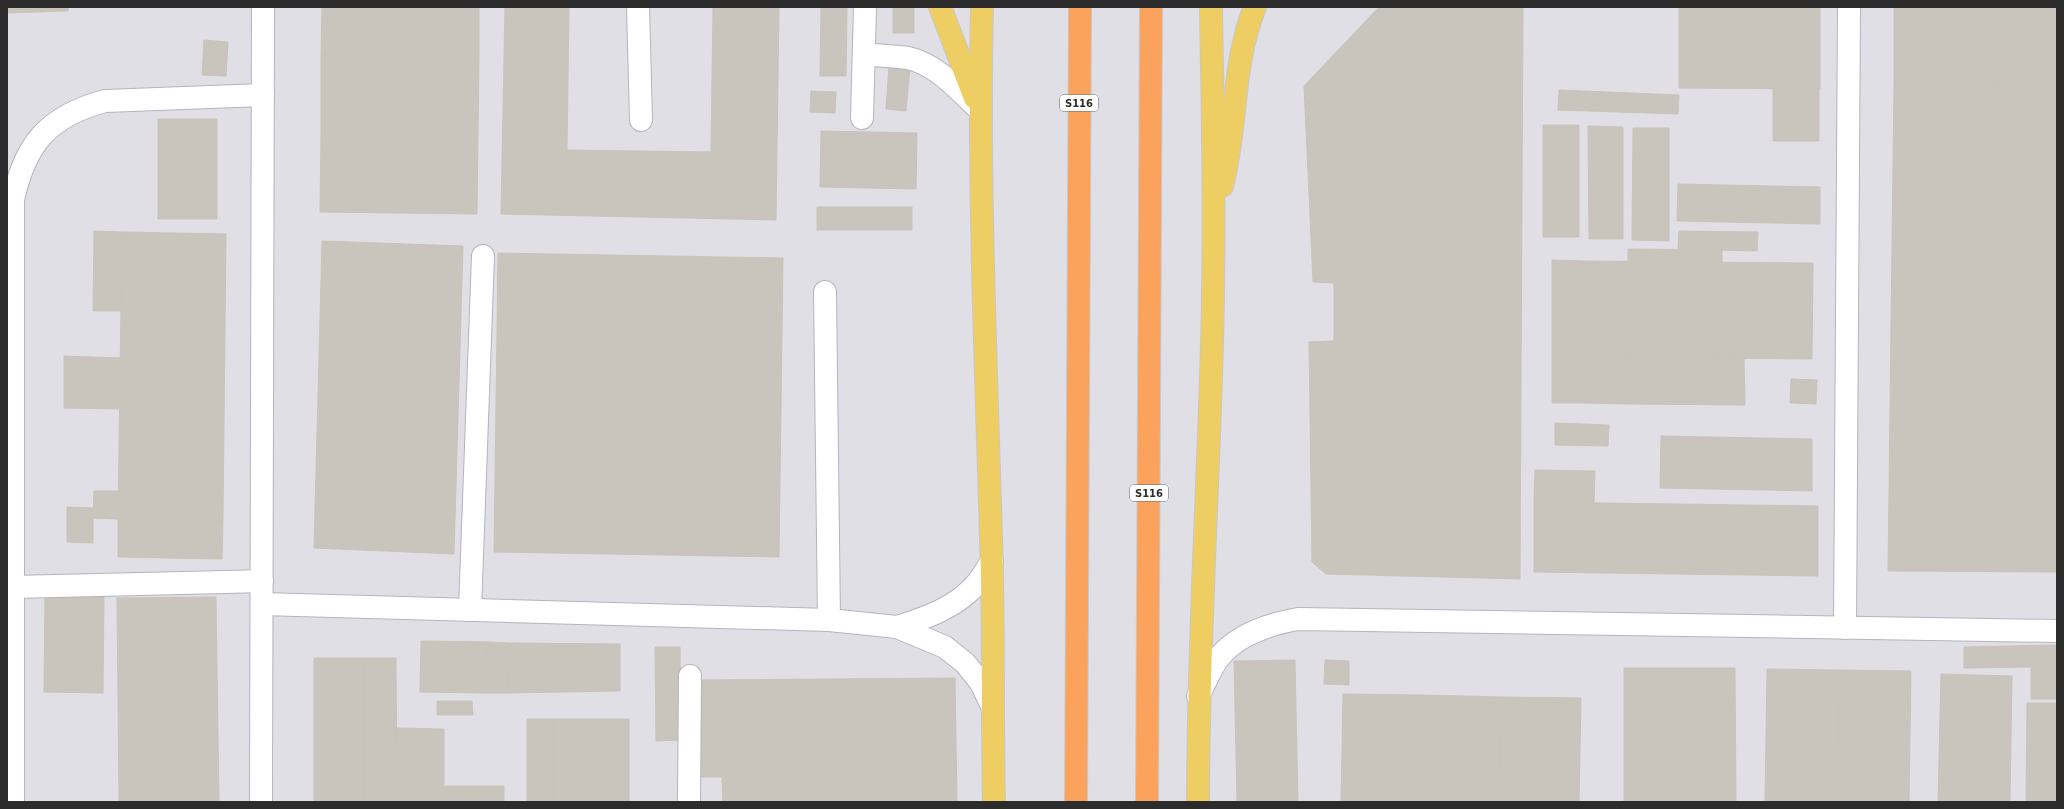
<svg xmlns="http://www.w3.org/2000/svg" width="2064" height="809" viewBox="0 0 2064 809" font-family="'DejaVu Sans',sans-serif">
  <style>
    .industrial { fill: #e1dfe6 }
    .building { fill: #c9c5bd; stroke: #c9c3b8 }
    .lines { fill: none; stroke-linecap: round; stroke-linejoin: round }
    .minor-casing { stroke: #b2b5bf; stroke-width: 24 }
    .major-casing { stroke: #c8c8c8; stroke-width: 24 }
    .highway-casing { stroke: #c8c8c8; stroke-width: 24 }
    .minor { stroke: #fff; stroke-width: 22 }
    .major { stroke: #eece63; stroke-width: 22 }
    .highway { stroke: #fba25d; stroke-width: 22 }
    .labels { text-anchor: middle; stroke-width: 4; stroke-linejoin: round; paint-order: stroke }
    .shield { fill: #fff; stroke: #6b6b6b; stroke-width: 1 }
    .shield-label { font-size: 10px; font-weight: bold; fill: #2c2c2c }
  </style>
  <rect width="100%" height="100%" fill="#ede7df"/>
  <rect class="industrial" x="7" y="7" width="2050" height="795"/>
  <g class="building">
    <path d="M7,7h61v4l-61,2z"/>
    <path d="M322,7h157v50l-158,-2z"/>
    <path d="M505,7h64l-2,143 144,2 2,-145h66l-3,213 -275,-6z"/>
    <path d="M821,7h26l-1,69h-26z"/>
    <rect x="893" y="7" width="21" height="26"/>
    <path d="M1379,7h144l-3,572 -194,-5 -14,-12 -3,-220 25,-1v-58l-21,-1 -9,-196z"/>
    <path d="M1679,7h141v82l-141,-1z"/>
    <path d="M1894,7h163v11h-59v64l-104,1z"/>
    <path d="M1998,18h59v65l-59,-1z"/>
    <path d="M204,40l24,2 -2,34 -24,-1z"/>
    <path d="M321,55l158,2 -1,77 -157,-2z"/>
    <path d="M889,66l21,1 -4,44 -20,-2z"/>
    <path d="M1998,82l59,1v489l-169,-1 6,-488z"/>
    <path d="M1773,88l46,1v52h-46z"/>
    <path d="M1559,90l120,5 -1,19 -120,-4z"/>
    <path d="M811,91l25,1 -1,21 -25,-1z"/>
    <rect x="158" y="119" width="59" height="100"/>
    <rect x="1543" y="125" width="36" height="112"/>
    <path d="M1588,126l35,1v112h-34z"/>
    <path d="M1633,128h36v113l-37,-1z"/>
    <path d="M821,131l96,2 -1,56 -96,-2z"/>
    <path d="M321,132l157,2 -1,80 -157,-2z"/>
    <path d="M1678,184l142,3v37l-143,-3z"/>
    <rect x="817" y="207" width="95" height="23"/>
    <path d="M94,231l28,1 -1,79h-28z"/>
    <path d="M1679,231l79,1 -1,19 -79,-2z"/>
    <path d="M122,232l104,2 -3,287 -105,-2z"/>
    <path d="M322,241l141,5 -9,308 -140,-6z"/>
    <path d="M1628,249l94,1v12l-94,-1z"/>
    <path d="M498,253l285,5 -4,299 -285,-5z"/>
    <path d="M1552,260l30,1v142h-30z"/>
    <path d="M1582,261l231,2 -1,96 -230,-2z"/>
    <path d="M64,356l56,2v51l-56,-1z"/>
    <path d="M1582,357h47v47l-47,-1z"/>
    <path d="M1629,357l115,1 1,47 -116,-1z"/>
    <path d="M1791,379l26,1 -1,24 -26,-1z"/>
    <path d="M1555,423l54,2 -1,21 -53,-1z"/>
    <path d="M1661,436l151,3v52l-152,-3z"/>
    <path d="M1535,470l60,1 -1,32 -60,-1z"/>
    <path d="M94,491h25l-1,28 -25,-1z"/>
    <path d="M1534,502l284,4v70l-284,-4z"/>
    <path d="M67,507l26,1v35l-26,-1z"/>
    <path d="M118,519l105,2 -1,38 -104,-2z"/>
    <path d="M45,595h59l-1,98 -59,-1z"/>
    <path d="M216,597l3,205h-100l-2,-204z"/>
    <path d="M421,641l66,1 -1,51 -66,-1z"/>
    <path d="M487,642l22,1 -1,50h-22z"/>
    <path d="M509,643l111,1v47l-112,2z"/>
    <path d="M2057,645v54h-26v-32l-67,1v-21z"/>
    <path d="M655,647h25l1,93 -25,1z"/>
    <rect x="314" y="658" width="50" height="144"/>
    <path d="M364,658h32l1,144h-33z"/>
    <path d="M1295,660l3,142h-61l-3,-141z"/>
    <path d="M1325,660l24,1v24l-25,-1z"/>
    <path d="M1624,668h111l1,134h-112z"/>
    <path d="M1767,669l73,1 -2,132h-73z"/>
    <path d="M1840,670l71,1 -2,131h-71z"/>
    <path d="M1941,674l71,2 -2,126h-72z"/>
    <path d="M955,678l2,124h-234l-1,-25h-24l-1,-97z"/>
    <path d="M1343,694l79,1 -2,107h-79z"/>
    <path d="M1422,695l79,2 -2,105h-79z"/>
    <path d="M1501,697l80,1 -2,104h-80z"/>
    <path d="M437,701h35l1,14h-36z"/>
    <path d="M2027,703h30v99h-31z"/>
    <rect x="527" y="719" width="26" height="83"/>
    <rect x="553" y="719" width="76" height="83"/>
    <path d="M396,728l48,1v56l-47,1z"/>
    <rect x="397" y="786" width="75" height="16"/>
    <rect x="472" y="786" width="32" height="16"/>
  </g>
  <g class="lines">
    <defs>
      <g id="minor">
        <path d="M638,7l3,113"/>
        <path d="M865,54c14,2 29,2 43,4 30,7 50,32 72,52"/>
        <path d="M862,118l3,-111"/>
        <path d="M825,292l4,328"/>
        <path d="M13,587l249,-6"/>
        <path d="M262,604l567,16 68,7 48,20 20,16 16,20 11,23"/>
        <path d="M470,610l13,-354"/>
        <path d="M897,627c29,-9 61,-20 81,-45 5,-6 9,-14 14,-21"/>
        <path d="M1845,628l4,-621"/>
        <path d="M1198,696c7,-12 13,-30 23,-41 19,-22 49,-31 77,-36l759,12"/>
        <path d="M13,802v-602c12,-57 36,-84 92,-99l158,-6"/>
        <path d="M261,802l2,-795"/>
        <path d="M689,802l1,-126"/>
      </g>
      <g id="major">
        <path d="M940,7l35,91"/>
        <path d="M982,7c-4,177 4,354 9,531 3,88 1,176 3,264"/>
        <path d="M1222,186c16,-61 9,-119 33,-179"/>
        <path d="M1198,802c0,-153 10,-306 14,-459 3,-112 1,-224 -1,-336"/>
      </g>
      <g id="highway">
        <path d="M1076,802l4,-795"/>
        <path d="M1147,802l4,-795"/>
      </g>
    </defs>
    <use href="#minor" class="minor-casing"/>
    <use href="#major" class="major-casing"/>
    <use href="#highway" class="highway-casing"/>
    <use href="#minor" class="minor"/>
    <use href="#major" class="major"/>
    <use href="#highway" class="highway"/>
  </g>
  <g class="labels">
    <g class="shield">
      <rect x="1060" y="95" width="38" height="16" rx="3"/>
      <rect x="1130" y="485" width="38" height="16" rx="3"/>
    </g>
    <g class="shield-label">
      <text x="1079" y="107">S116</text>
      <text x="1149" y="497">S116</text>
    </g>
  </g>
  <rect width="2064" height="809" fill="none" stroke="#2c2c2c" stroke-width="16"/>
</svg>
